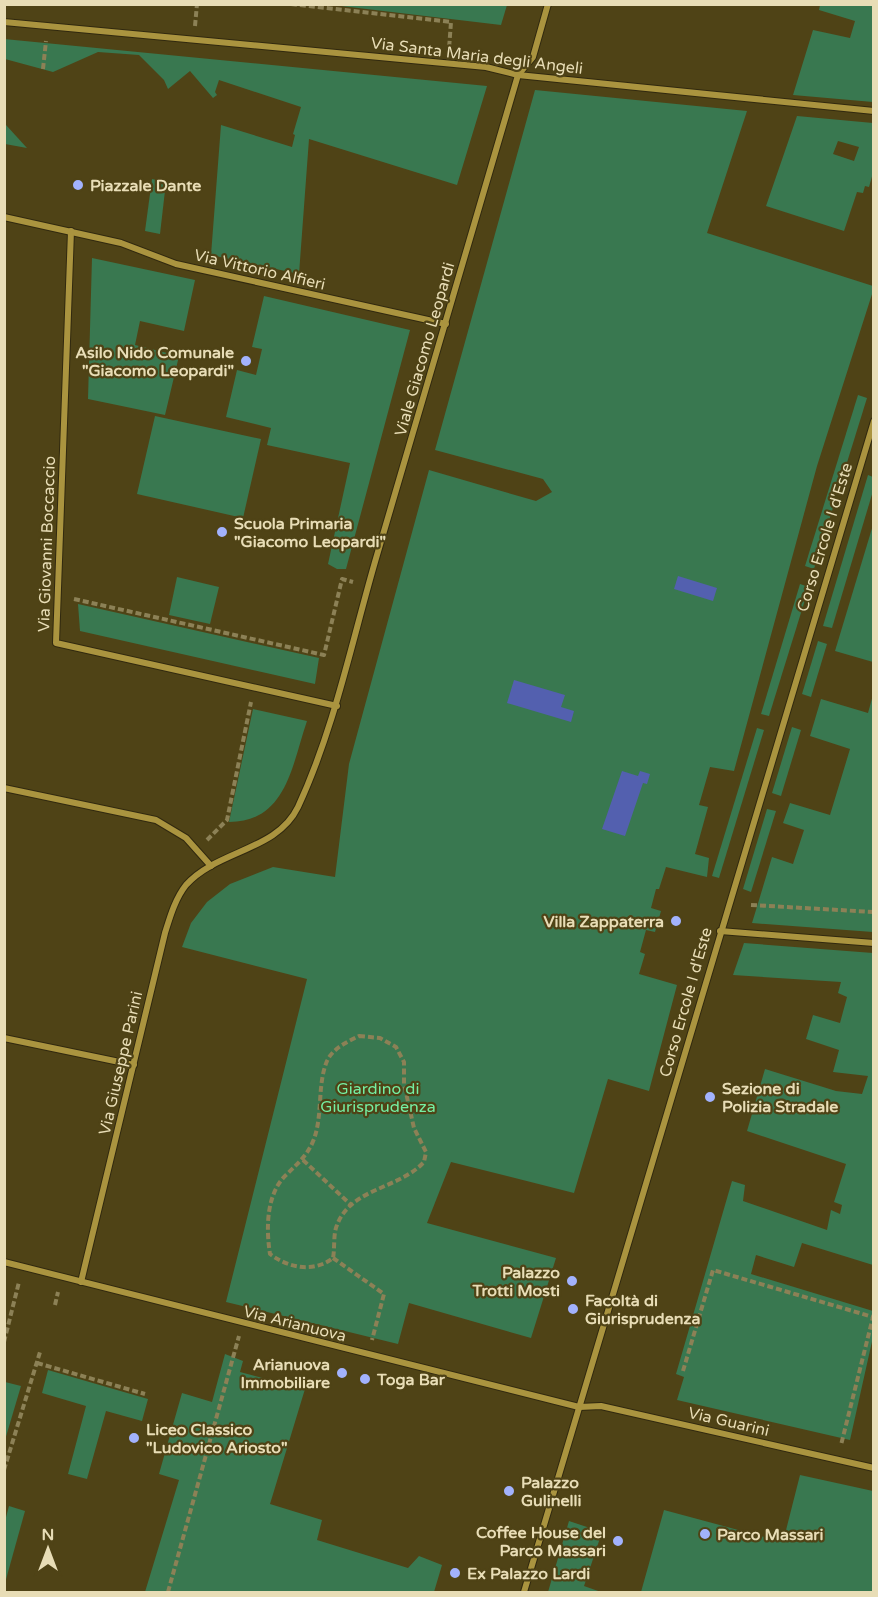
<svg xmlns="http://www.w3.org/2000/svg" width="878" height="1597" viewBox="0 0 878 1597" font-family="'Varela Round',sans-serif">
  <style>
    .green { fill: #397850; fill-rule: evenodd }
    .water { fill: #5360af }
    .lines { fill: none; stroke-linecap: round; stroke-linejoin: round }
    .minor-casing { stroke: #31290f; stroke-width: 8 }
    .path { stroke: #8c8156; stroke-width: 4; stroke-dasharray: 6 3; stroke-linecap: butt }
    .minor { stroke: #aa943f; stroke-width: 6 }
    .poi-dot { fill: #a2b2fd; stroke: #4f4316; stroke-width: 2 }
    .labels { text-anchor: middle; stroke-width: 4.5; stroke-linejoin: round; paint-order: stroke }
    .street-label { font-size: 16px; fill: #e8ddb6; stroke: #4f4316 }
    .poi-label { font-size: 16px; font-weight: bold; fill: #e8ddb6; stroke: #4f4316; text-anchor: start }
    .park-label { font-size: 16px; fill: #75efa3; stroke: #4f4316 }
  </style>
  <rect width="100%" height="100%" fill="#4f4316"/>
  <g class="green">
    <path d="M333,5l174,-1v1l-6,20z"/>
    <path d="M820,5h53v97l-80,-7 20,-65 37,8 5,-17 -36,-11z"/>
    <path d="M4,39l483,47 -30,99 -148,-46 -10,135 -88,-19 10,-130 71,22 3,-12 -2,-1 8,-27 -82,-27 -4,12 2,3 -4,3 -23,-27 -22,18 -4,-9 -25,-25 -41,-3 -45,20 -48,-13z"/>
    <path d="M535,90l212,21 -40,122 166,53v5l-56,175 -83,305 -24,-4 -11,38 9,2 -13,47 14,4 -2,19 -41,-10 -7,22h-3l-5,19 10,3 -6,21 -9,-2 -6,22 5,2 -6,20 38,11 -28,106 -41,-12 -34,114 -123,-31 -24,61 129,35 -25,80 -122,-35 -11,41 -172,-42 81,-323 -125,-32 9,-24 16,-21 23,-18 43,-17 62,10 14,-113 80,-294 107,31 16,-9 -9,-13 -108,-29z"/>
    <path d="M797,116l76,7v50l-4,14 -4,-1 -2,7 -6,-1 -13,39 -78,-25zM838,141l21,6 -5,14 -21,-7z"/>
    <path d="M6,125l21,23 -22,-4z"/>
    <path d="M152,179l14,3 -6,52 -15,-3z"/>
    <path d="M92,258l103,22 -11,51 -44,-10 -5,24 44,11 -14,59 -77,-16z"/>
    <path d="M264,296l146,34 -64,239h-9l-9,-5 22,-101 -83,-18 4,-17 -45,-11 11,-47 19,5 6,-26 -10,-2z"/>
    <path d="M858,395l9,3 -53,171 -9,-3z"/>
    <path d="M155,416l106,23 -18,79 -106,-24z"/>
    <path d="M868,475l5,2v14l-41,137 -9,-2z"/>
    <path d="M873,525v137l-38,-11z"/>
    <path d="M177,577l42,10 -9,37 -41,-9z"/>
    <path d="M800,584l9,3 -40,129 -8,-2z"/>
    <path d="M78,604l241,54 -4,26 -235,-53z"/>
    <path d="M818,641l9,3 -16,53 -9,-3z"/>
    <path d="M873,695v237l-121,-9 20,-66 21,7 11,-34 -21,-7 7,-20 40,12 20,-66 -40,-13 11,-37 47,14z"/>
    <path d="M253,709l54,12c-15,43 -20,101 -78,101z"/>
    <path d="M792,727l9,3 -20,66 -9,-3z"/>
    <path d="M757,728l7,2 -45,148 -7,-2z"/>
    <path d="M767,809l9,2 -25,81 -8,-3z"/>
    <path d="M744,943l129,10v312l-71,-22 -8,24 -38,-12 -5,19 122,37v26l-23,103 -173,-40 7,-23 -8,-3 56,-193 13,4 -2,16 84,29 4,-20 9,4 2,-9 -8,-3 12,-38 -99,-33 18,-62 71,22 26,3 6,-18 -35,-4 6,-22 -33,-11 7,-24 27,8 7,-26 -9,-4 3,-11 -108,-7z"/>
    <path d="M225,1354l18,7 -3,11 65,17 -35,115 52,16 -5,20 91,28 11,-12 23,9 -8,27h-289l34,-112 -20,-6 23,-81 30,9z"/>
    <path d="M48,1370l100,29 -6,22 -36,-10 -19,68 -19,-5 18,-68 -44,-13z"/>
    <path d="M5,1382l16,4 -16,54 -1,-55z"/>
    <path d="M800,1475l73,16v101h-232l23,-82 119,32z"/>
    <path d="M9,1506l16,5 -20,72v-62z"/>
    <path d="M569,1521l33,11 -18,54 17,6h-53z"/>
  </g>
  <g class="water">
    <path d="M678,576l39,12 -4,13 -39,-12z"/>
    <path d="M514,680l51,15 -4,12 13,4 -3,11 -64,-19z"/>
    <path d="M622,771l16,5 2,-5 10,3 -3,10 -4,-1 -18,53 -23,-7z"/>
  </g>
  <g class="lines">
    <defs>
      <g id="minor">
        <path d="M4,22l482,45 32,8 356,36"/>
        <path d="M4,217l117,26 55,21 270,60"/>
        <path d="M71,231l-15,412 281,63"/>
        <path d="M4,788l152,32 30,18 25,28"/>
        <path d="M720,931l154,12"/>
        <path d="M4,1038l130,27"/>
        <path d="M4,1262l575,145 22,-1 273,62"/>
        <path d="M81,1282l84,-349c5,-16 10,-34 21,-48 31,-35 91,-34 112,-78 37,-80 54,-167 79,-252 48,-159 95,-319 141,-480l15,-18 15,-53"/>
        <path d="M524,1592l350,-1171"/>
      </g>
    </defs>
    <use href="#minor" class="minor-casing"/>
    <g class="path">
      <path d="M291,4l160,18 -2,27"/>
      <path d="M195,26l2,-22"/>
      <path d="M43,69l3,-28"/>
      <path d="M74,599l250,56 18,-76 11,3"/>
      <path d="M207,840l20,-20 24,-118"/>
      <path d="M751,905l123,7"/>
      <path d="M359,1036l21,2 16,9 8,15v22l10,44 12,24 -2,10c-25,27 -73,26 -87,63 -4,9 -2,23 -4,33 -19,15 -45,10 -63,-4 -4,-25 -4,-60 16,-79 12,-12 22,-20 28,-36 9,-25 3,-54 13,-78 6,-13 20,-19 32,-25z"/>
      <path d="M303,1160l47,44"/>
      <path d="M333,1258l51,36 -12,46"/>
      <path d="M55,1305l3,-13"/>
      <path d="M4,1342l15,-60"/>
      <path d="M37,1363l108,31"/>
      <path d="M683,1371l30,-101 160,47 -32,128"/>
      <path d="M4,1470l36,-118"/>
      <path d="M168,1592l71,-256"/>
    </g>
    <use href="#minor" class="minor"/>
  </g>
  <g class="poi-dot">
    <circle cx="78" cy="185" r="6"/>
    <circle cx="246" cy="361" r="6"/>
    <circle cx="222" cy="532" r="6"/>
    <circle cx="676" cy="921" r="6"/>
    <circle cx="710" cy="1097" r="6"/>
    <circle cx="572" cy="1281" r="6"/>
    <circle cx="573" cy="1309" r="6"/>
    <circle cx="342" cy="1373" r="6"/>
    <circle cx="365" cy="1379" r="6"/>
    <circle cx="134" cy="1438" r="6"/>
    <circle cx="509" cy="1491" r="6"/>
    <circle cx="705" cy="1534" r="6"/>
    <circle cx="618" cy="1541" r="6"/>
    <circle cx="455" cy="1573" r="6"/>
  </g>
  <g class="labels">
    <g class="street-label">
      <text transform="translate(477 55) rotate(7)" y="6">Via Santa Maria degli Angeli</text>
      <text transform="translate(260 269) rotate(13)" y="6">Via Vittorio Alfieri</text>
      <text transform="translate(424 349) rotate(-74)" y="6">Viale Giacomo Leopardi</text>
      <text transform="translate(824 537) rotate(-73)" y="6">Corso Ercole I d'Este</text>
      <text transform="translate(46 544) rotate(-88)" y="6">Via Giovanni Boccaccio</text>
      <text transform="translate(685 1002) rotate(-74)" y="6">Corso Ercole I d'Este</text>
      <text transform="translate(120 1063) rotate(-77)" y="6">Via Giuseppe Parini</text>
      <text transform="translate(295 1323) rotate(14)" y="6">Via Arianuova</text>
      <text transform="translate(729 1421) rotate(13)" y="6">Via Guarini</text>
    </g>
    <g class="poi-label">
      <text x="90" y="191">Piazzale Dante</text>
      <text x="234" y="358" text-anchor="end">Asilo Nido Comunale<tspan x="234" dy="18">"Giacomo Leopardi"</tspan></text>
      <text x="234" y="529">Scuola Primaria<tspan x="234" dy="18">"Giacomo Leopardi"</tspan></text>
      <text x="664" y="927" text-anchor="end">Villa Zappaterra</text>
      <text x="722" y="1094">Sezione di<tspan x="722" dy="18">Polizia Stradale</tspan></text>
      <text x="560" y="1278" text-anchor="end">Palazzo<tspan x="560" dy="18">Trotti Mosti</tspan></text>
      <text x="585" y="1306">Facoltà di<tspan x="585" dy="18">Giurisprudenza</tspan></text>
      <text x="330" y="1370" text-anchor="end">Arianuova<tspan x="330" dy="18">Immobiliare</tspan></text>
      <text x="377" y="1385">Toga Bar</text>
      <text x="146" y="1435">Liceo Classico<tspan x="146" dy="18">"Ludovico Ariosto"</tspan></text>
      <text x="521" y="1488">Palazzo<tspan x="521" dy="18">Gulinelli</tspan></text>
      <text x="606" y="1538" text-anchor="end">Coffee House del<tspan x="606" dy="18">Parco Massari</tspan></text>
      <text x="717" y="1540">Parco Massari</text>
      <text x="467" y="1579">Ex Palazzo Lardi</text>
    </g>
    <g class="park-label">
      <text x="378" y="1094">Giardino di<tspan x="378" dy="18">Giurisprudenza</tspan></text>
    </g>
  </g>
  <rect width="878" height="1597" fill="none" stroke="#e8ddb6" stroke-width="12"/>
  <g transform="translate(48 1549)" stroke="#4f4316" stroke-width="4.5" paint-order="stroke">
  <path d="M0-4.5L10 22L0 15L-10 22Z" fill="#e8ddb6"/>
  <text y="-9" font-size="16" font-weight="bold" text-anchor="middle" fill="#e8ddb6">N</text>
  </g>
</svg>
